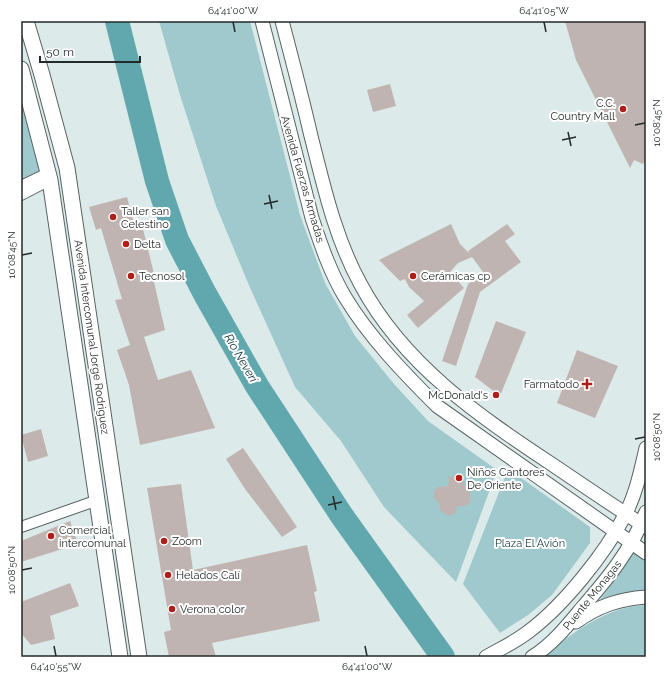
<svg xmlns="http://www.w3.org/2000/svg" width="667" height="678" viewBox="0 0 667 678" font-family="Raleway,sans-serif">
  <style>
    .green { fill: #9fc9cc }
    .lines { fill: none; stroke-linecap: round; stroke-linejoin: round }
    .river { stroke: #60a8ae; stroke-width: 24 }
    .building { fill: #c0b4b2 }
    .minor-casing { stroke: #586364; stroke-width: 12 }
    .tertiary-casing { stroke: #586364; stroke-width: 15 }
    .secondary-casing { stroke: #586364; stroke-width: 17 }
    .minor { stroke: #fff; stroke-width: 10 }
    .tertiary { stroke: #fff; stroke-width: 13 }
    .secondary { stroke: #fff; stroke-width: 15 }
    .ticks { fill: none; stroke: #242929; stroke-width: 1.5 }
    .poi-dot { fill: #af1f1a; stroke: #fff; stroke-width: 1.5 }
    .labels { text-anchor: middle; stroke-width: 4; stroke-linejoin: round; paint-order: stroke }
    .poi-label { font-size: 11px; fill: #242929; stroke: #fff; text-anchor: start }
    .street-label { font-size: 11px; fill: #242929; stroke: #fff }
    .park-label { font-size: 11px; fill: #183c3f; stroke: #fff }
    .water-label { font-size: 12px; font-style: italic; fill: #14383a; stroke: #fff }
    .neatline { fill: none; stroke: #242929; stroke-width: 1.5 }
    .ticks-label { font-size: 10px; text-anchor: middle; fill: #242929 }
  </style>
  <rect width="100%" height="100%" fill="#dceaea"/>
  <g class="green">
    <path d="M159,21h91l50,194 25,68 30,53 39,48 34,37 69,49 -41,112 -72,-75 -43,-66 -46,-54 -44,-97 -35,-84 -36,-111z"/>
    <path d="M21,100l19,70 -17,8 -2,-4z"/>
    <path d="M517,475l73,52v16l-38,52 -24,20 -28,18 -37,-49 42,-107z"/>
    <path d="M636,550l10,8v34l-46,8z"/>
    <path d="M646,605v52h-104c31,-24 63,-50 104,-52z"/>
  </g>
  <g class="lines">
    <path class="river" d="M117,21l40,160 20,59 28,54 52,92 85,130 101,141"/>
  </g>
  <g class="building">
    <path d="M565,21h81v137l-3,6 -9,-4 -4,8 -54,-108z"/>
    <path d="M390,84l6,22 -23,6 -6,-22z"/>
    <path d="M127,197l9,34 7,-2 13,53h-2l11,48 -21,7 14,43 33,-10 24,58 -75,17 -11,-60 -12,-35 13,-5 -15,-45 7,-1 -21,-71 -5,2 -7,-23z"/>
    <path d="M451,224l9,20 10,10 -2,-3 39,-27 8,10 -10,7 16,21 -41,30 -24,74 -14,-5 26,-77 15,-12 -11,-15 -14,6 -8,9 14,16 -46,40 -11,-13 17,-14 -15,-14 -4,-8 -5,2 -21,-21z"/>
    <path d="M496,321l30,11 -26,64 -25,-19z"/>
    <path d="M577,350l41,16 -23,52 -38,-15z"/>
    <path d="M41,429l7,27 -20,6 -7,-27z"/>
    <path d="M243,448l54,79 -15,10 -37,-48 -19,-30z"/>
    <path d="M462,475l4,14 4,4v9l-5,4h-8l-1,7 -8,3 -8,-6v-6l-6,-6v-7l4,-4 10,-1 1,-9z"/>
    <path d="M181,484l12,86 114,-25 10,46 -3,1 6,29 -108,22 4,14h-47l-5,-25 7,-2 -24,-142z"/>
    <path d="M70,521l8,23 -57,18v-21z"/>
    <path d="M70,583l9,23 -29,10 5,23 -24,6 -10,-12v-31z"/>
  </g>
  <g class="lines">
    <defs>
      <g id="minor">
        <path d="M21,186l27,-13"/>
        <path d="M21,195l29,-15"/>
        <path d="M21,527l77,-27"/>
      </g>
      <g id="tertiary">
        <path d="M262,21l50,197c9,27 18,54 33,79 24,40 59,76 92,109l209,147"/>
        <path d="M282,21c10,38 20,76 29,115 13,51 24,102 50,149 43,80 118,131 192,180 31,21 62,42 93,62"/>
        <path d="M576,622c22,-16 43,-23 70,-25"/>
        <path d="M486,657c14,-8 29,-15 42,-25 35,-26 77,-78 97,-117 11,-21 16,-45 21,-67"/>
        <path d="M532,657c20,-12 35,-31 50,-49 26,-30 50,-59 64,-96"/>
      </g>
      <g id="secondary">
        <path d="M26,21l16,54 25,93 72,489"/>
        <path d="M21,69l29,111 70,477"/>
      </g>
    </defs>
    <use href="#minor" class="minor-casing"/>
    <use href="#tertiary" class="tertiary-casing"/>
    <use href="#secondary" class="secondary-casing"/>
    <use href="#minor" class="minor"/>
    <use href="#tertiary" class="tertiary"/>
    <use href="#secondary" class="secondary"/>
  </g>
  <path class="ticks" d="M233,22l2,10M544,22l2,10M635,125l10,-2M568,132l3,14M562,140l14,-3M269,195l3,14M264,204l14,-3M22,255l10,-2M635,439l10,-2M333,496l3,14M328,505l14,-3M22,570l10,-2M54,646l2,10M365,646l2,10"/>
  <g class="poi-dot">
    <circle cx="623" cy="109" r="4"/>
    <circle cx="113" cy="217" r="4"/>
    <circle cx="126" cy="244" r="4"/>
    <circle cx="131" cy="276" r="4"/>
    <circle cx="413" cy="276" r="4"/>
    <path d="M585 378h4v4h4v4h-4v4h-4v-4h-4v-4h4z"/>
    <circle cx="496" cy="395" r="4"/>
    <circle cx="459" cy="478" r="4"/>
    <circle cx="51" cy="536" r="4"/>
    <circle cx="164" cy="541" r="4"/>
    <circle cx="168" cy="575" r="4"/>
    <circle cx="172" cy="609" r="4"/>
  </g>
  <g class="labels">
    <g class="poi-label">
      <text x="615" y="107" text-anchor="end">C.C.<tspan x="615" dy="13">Country Mall</tspan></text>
      <text x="121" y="215">Taller san<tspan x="121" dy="13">Celestino</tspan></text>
      <text x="134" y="248">Delta</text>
      <text x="139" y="280">Tecnosol</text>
      <text x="421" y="280">Cerámicas cp</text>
      <text x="579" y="388" text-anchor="end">Farmatodo</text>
      <text x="488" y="399" text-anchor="end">McDonald's</text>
      <text x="467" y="476">Niños Cantores<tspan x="467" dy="13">De Oriente</tspan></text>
      <text x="59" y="534">Comercial<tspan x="59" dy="13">intercomunal</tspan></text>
      <text x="172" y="545">Zoom</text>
      <text x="176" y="579">Helados Calí</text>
      <text x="180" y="613">Verona color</text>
    </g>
    <g class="street-label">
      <text transform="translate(303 179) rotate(74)" y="4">Avenida Fuerzas Armadas</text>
      <text transform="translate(92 337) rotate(82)" y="4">Avenida Intercomunal Jorge Rodriguez</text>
      <text transform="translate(592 595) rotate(-51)" y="4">Puente Monagas</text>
    </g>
    <g class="park-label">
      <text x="530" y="547">Plaza El Avión</text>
    </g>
    <g class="water-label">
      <text transform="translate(241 358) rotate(60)" y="4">Río Neverí</text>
    </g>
  </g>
  <rect width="667" height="678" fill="none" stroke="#ffffff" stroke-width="44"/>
  <path d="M40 56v6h100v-6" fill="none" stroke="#242929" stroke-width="2"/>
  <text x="46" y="56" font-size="12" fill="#242929" stroke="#ffffff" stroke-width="3" paint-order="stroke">50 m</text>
  <rect x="22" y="22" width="623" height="634" class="neatline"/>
  <g class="ticks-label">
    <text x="233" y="14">64°41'00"W</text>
    <text x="544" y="14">64°41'05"W</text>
    <text transform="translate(656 123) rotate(-90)" y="4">10°08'45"N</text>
    <text transform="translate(11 255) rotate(-90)" y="4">10°08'45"N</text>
    <text transform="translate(656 437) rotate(-90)" y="4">10°08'50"N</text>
    <text transform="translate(11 570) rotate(-90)" y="4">10°08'50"N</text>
    <text x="56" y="670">64°40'55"W</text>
    <text x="367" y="670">64°41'00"W</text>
  </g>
</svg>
